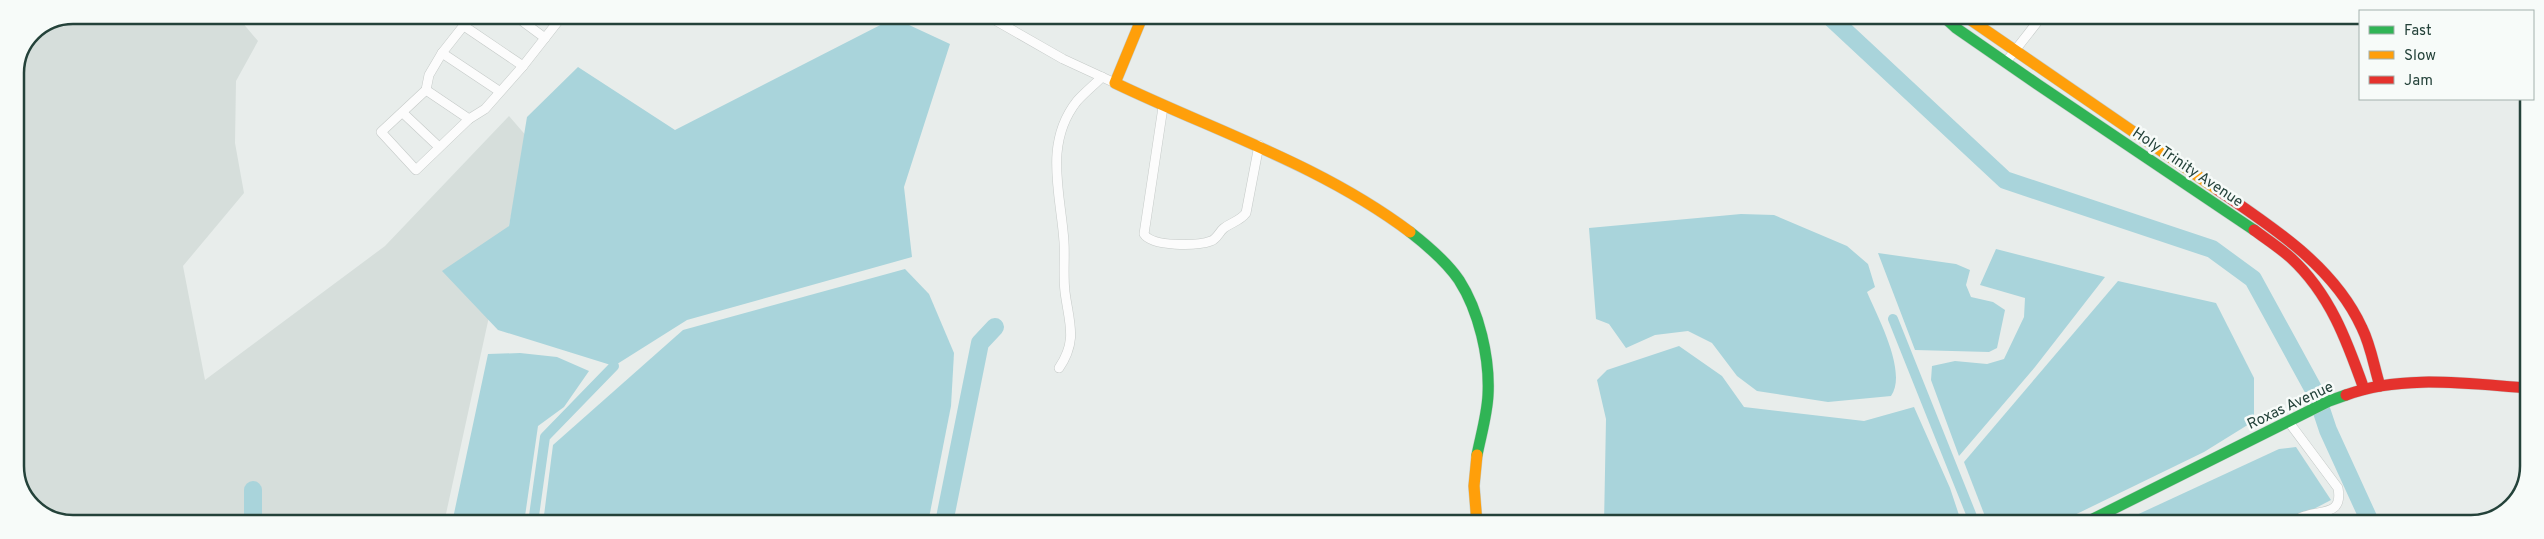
<svg xmlns="http://www.w3.org/2000/svg" width="2544" height="539" viewBox="0 0 2544 539" font-family="Overpass,sans-serif">
  <style>
    .built { fill: #d6dedb }
    .water { fill: #a9d4db }
    .lines { fill: none; stroke-linecap: round; stroke-linejoin: round }
    .canal { stroke: #a9d4db; stroke-width: 10 }
    .river { stroke: #a9d4db; stroke-width: 18 }
    .street-casing { stroke: #c5cac8; stroke-width: 10 }
    .fast-casing { stroke: #c3cbc8; stroke-width: 12 }
    .slow-casing { stroke: #c3cbc8; stroke-width: 12 }
    .jam-casing { stroke: #c3cbc8; stroke-width: 12 }
    .street { stroke: #fcfcfc; stroke-width: 9 }
    .fast { stroke: #30b455; stroke-width: 11 }
    .slow { stroke: #ff9f0a; stroke-width: 11 }
    .jam { stroke: #e5322d; stroke-width: 11 }
    .labels { text-anchor: middle; stroke-width: 5; stroke-linejoin: round; paint-order: stroke }
    .street-label { font-size: 15px; fill: #24423a; stroke: #f7fbf9 }
    .rim { fill: none; stroke: #24423a; stroke-width: 2.5 }
  </style>
  <rect width="100%" height="100%" fill="#e8edeb"/>
  <path class="built" d="M73,15h163l22,26 -22,40 -1,62 9,50 -61,73 22,114 180,-134 124,-130 19,22 -84,385h-382l-32,-19 -15,-31v-400l17,-41z"/>
  <g class="water">
    <path d="M894,18l56,26 -46,143 8,70 -225,63 -73,46 -116,-36 -56,-59 67,-45 18,-109 51,-50 97,63z"/>
    <path d="M1741,214l33,1 73,31 21,18 7,23 -8,5c10,24 41,80 24,104l-63,6 -71,-11 -20,-15 -25,-33 -24,-12 -33,4 -29,13 -17,-24 -13,-5 -7,-91z"/>
    <path d="M1996,249l109,28 -70,90 -76,89 -28,-76 1,-14 23,-5 32,3 17,-5 20,-42 1,-19 -45,-13z"/>
    <path d="M1878,253l78,11 14,6 -4,15 5,12 22,5 12,8 -8,38 -8,4 -74,-2z"/>
    <path d="M905,269l24,25 25,59 -3,53 -23,117h-385l10,-78 130,-115z"/>
    <path d="M2118,281l98,22 38,75v43l-50,31 -148,72h-68l-24,-62z"/>
    <path d="M1679,346l43,30 22,31 120,14 50,-14 36,81 12,36h-358l2,-105 -9,-39 10,-10z"/>
    <path d="M520,353l37,4 32,14 -25,36 -26,19 -14,97h-72l36,-169z"/>
    <path d="M2296,447l35,53 -46,24h-168l162,-75z"/>
  </g>
  <g class="lines">
    <g class="canal">
      <path d="M1893,319l82,205"/>
      <path d="M533,523l12,-86 69,-71"/>
    </g>
    <g class="river">
      <path d="M1829,16l176,164 207,69 41,30 63,115 12,36 43,94"/>
      <path d="M253,523v-33"/>
      <path d="M944,523l36,-180 15,-16"/>
    </g>
    <defs>
      <g id="street">
        <path d="M472,15l-30,38 -13,22 -3,15 -45,42 35,38 53,-51 16,-10 38,-43 40,-51"/>
        <path d="M514,15l31,23"/>
        <path d="M986,15l77,44 52,24"/>
        <path d="M464,26l59,40"/>
        <path d="M442,53l57,38"/>
        <path d="M2006,62l36,-46"/>
        <path d="M426,90l43,29"/>
        <path d="M1163,107l-19,127c8,13 53,12 67,7 6,-2 8,-9 13,-13 8,-6 16,-7 22,-15l13,-68"/>
        <path d="M403,113l36,34"/>
        <path d="M2525,313l3,1"/>
        <path d="M1059,368c19,-28 10,-45 6,-76 -2,-17 0,-34 -1,-50 -3,-48 -21,-98 13,-141 7,-8 17,-16 25,-24"/>
        <path d="M2288,421l50,67c5,27 -15,22 -33,28 -5,1 -9,5 -14,8"/>
      </g>
      <g id="fast">
        <path d="M1943,16l13,12 81,56 217,146"/>
        <path d="M1410,232c18,14 36,29 49,48 20,31 31,78 29,115 -1,20 -7,40 -11,60"/>
        <path d="M2083,524l246,-123 17,-6"/>
      </g>
      <g id="slow">
        <path d="M1143,15l-28,68c100,48 206,82 295,149"/>
        <path d="M1965,16l253,174"/>
        <path d="M1477,524l-3,-38 3,-31"/>
      </g>
      <g id="jam">
        <path d="M2218,190c54,37 116,76 144,138 9,18 12,39 18,58"/>
        <path d="M2254,230c12,9 26,18 37,28 39,36 56,83 73,131"/>
        <path d="M2346,395c57,-21 123,-11 182,-7"/>
      </g>
    </defs>
    <use href="#street" class="street-casing"/>
    <use href="#fast" class="fast-casing"/>
    <use href="#slow" class="slow-casing"/>
    <use href="#jam" class="jam-casing"/>
    <use href="#street" class="street"/>
    <use href="#fast" class="fast"/>
    <use href="#slow" class="slow"/>
    <use href="#jam" class="jam"/>
  </g>
  <g class="labels">
    <g class="street-label">
      <text transform="translate(2188 167) rotate(34)" y="5">Holy Trinity Avenue</text>
      <text transform="translate(2290 405) rotate(-25)" y="5">Roxas Avenue</text>
    </g>
  </g>
  <path d="M0 0H2544V539H0ZM73 24H2471A49 49 0 0 1 2520 73V466A49 49 0 0 1 2471 515H73A49 49 0 0 1 24 466V73A49 49 0 0 1 73 24Z" fill="#f7fbf9" fill-rule="evenodd"/>
  <path class="rim" d="M73 24H2471A49 49 0 0 1 2520 73V466A49 49 0 0 1 2471 515H73A49 49 0 0 1 24 466V73A49 49 0 0 1 73 24Z"/>
  <rect x="2359" y="10" width="175" height="90" fill="#f7fbf9" stroke="#a3b1ad"/>
  <rect x="2369" y="26" width="25" height="8" fill="#30b455" stroke="#a3b1ad"/>
  <text x="2404" y="35" font-size="15" fill="#24423a">Fast</text>
  <rect x="2369" y="51" width="25" height="8" fill="#ff9f0a" stroke="#a3b1ad"/>
  <text x="2404" y="60" font-size="15" fill="#24423a">Slow</text>
  <rect x="2369" y="76" width="25" height="8" fill="#e5322d" stroke="#a3b1ad"/>
  <text x="2404" y="85" font-size="15" fill="#24423a">Jam</text>
</svg>
